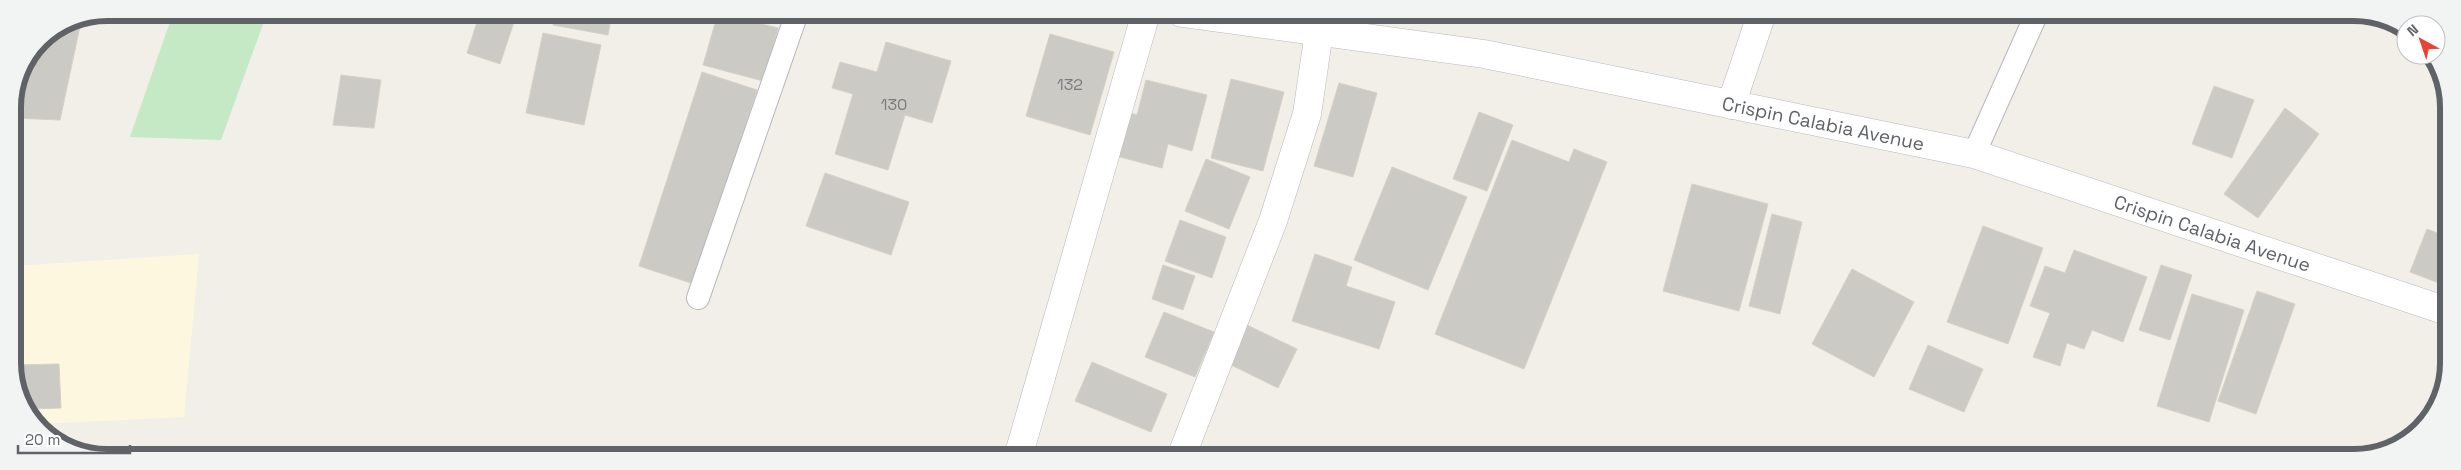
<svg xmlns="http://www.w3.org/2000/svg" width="2461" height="470" viewBox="0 0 2461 470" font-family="'Space Grotesk',sans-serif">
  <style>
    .commercial { fill: #fef7e0 }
    .green { fill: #c5e8c5 }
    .building { fill: #cccac5; stroke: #d6d1c6 }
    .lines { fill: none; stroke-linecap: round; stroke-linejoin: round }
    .service-casing { stroke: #b5b8bc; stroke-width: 24 }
    .minor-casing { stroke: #b5b8bc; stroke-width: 29 }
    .secondary-casing { stroke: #b6babf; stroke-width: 29 }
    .service { stroke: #fff; stroke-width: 22 }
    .minor { stroke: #fff; stroke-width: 28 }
    .secondary { stroke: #fff; stroke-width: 28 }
    .labels { text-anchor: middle; stroke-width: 4.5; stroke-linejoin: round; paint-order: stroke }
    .number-label { font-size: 16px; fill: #7a7d7f }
    .street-label { font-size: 19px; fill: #5f6368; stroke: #fff }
    .rim { fill: none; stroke: #5f6368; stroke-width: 6 }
  </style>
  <rect width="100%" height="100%" fill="#f1efe8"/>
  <path class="commercial" d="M199,254l-15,163 -146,7 -22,-37 -2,-121z"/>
  <path class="green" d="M173,13h94l-46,127 -91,-3z"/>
  <g class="building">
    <path d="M480,13h37l-17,51 -33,-11z"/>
    <path d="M556,13h56l-4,22 -55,-10z"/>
    <path d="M718,13l60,15 -15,53 -60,-16z"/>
    <path d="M82,17l-22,103 -47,-2v-12l7,-36 20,-30 31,-20z"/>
    <path d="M543,33l58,12 -17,80 -58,-12z"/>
    <path d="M1050,34l64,18 -24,83 -64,-19z"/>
    <path d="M886,42l65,19 -19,62 -27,-8 -17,55 -53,-16 18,-60 -21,-6 8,-26 37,10z"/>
    <path d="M702,72l55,18 -63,194 -55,-18z"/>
    <path d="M341,75l40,5 -7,48 -41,-3z"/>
    <path d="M1231,79l53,13 -21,79 -52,-13z"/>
    <path d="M1146,80l61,15 -15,56 -24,-7 -6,24 -46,-12 12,-44 9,3z"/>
    <path d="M1339,83l38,10 -24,84 -39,-11z"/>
    <path d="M2214,86l40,14 -22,58 -40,-14z"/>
    <path d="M2285,108l34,26 -61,84 -34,-24z"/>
    <path d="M1479,112l34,13 -26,66 -34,-12z"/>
    <path d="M1512,140l57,22 5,-13 33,13 -83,207 -89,-35z"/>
    <path d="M1206,159l44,18 -21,52 -44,-18z"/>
    <path d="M1392,167l75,30 -39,93 -74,-30z"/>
    <path d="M825,173l84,29 -18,53 -85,-29z"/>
    <path d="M1692,184l76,20 -29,107 -76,-20z"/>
    <path d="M1772,214l30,8 -22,92 -31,-8z"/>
    <path d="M1180,220l46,17 -14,41 -47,-17z"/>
    <path d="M1983,226l60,22 -35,96 -61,-22z"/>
    <path d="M2427,229l20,8v49l-37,-14z"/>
    <path d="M2074,250l73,27 -24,65 -31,-12 -8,19 -17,-6 -7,23 -27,-9 17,-44 -20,-7 15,-40 20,7z"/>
    <path d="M1315,254l37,13 -6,19 49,16 -16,47 -87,-28z"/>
    <path d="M1163,265l32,11 -12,34 -31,-11z"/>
    <path d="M2161,265l31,10 -22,65 -31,-10z"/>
    <path d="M1852,269l62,33 -40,75 -62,-33z"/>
    <path d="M2257,291l38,13 -39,110 -38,-13z"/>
    <path d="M2192,294l52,16 -35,112 -52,-16z"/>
    <path d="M1164,312l50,20 -19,45 -50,-20z"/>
    <path d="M1245,324l52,25 -19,39 -51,-25z"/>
    <path d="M1928,345l55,24 -19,43 -55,-23z"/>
    <path d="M1092,362l75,32 -16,38 -76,-31z"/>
    <path d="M59,364l2,44 -32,1 -13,-22 -1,-22z"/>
  </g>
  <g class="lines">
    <defs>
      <g id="service">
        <path d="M1974,154l63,-141"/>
        <path d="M698,298l99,-285"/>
      </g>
      <g id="minor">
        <path d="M1731,105l31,-92"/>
        <path d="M1018,457l128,-444"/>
        <path d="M1181,457l92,-236 34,-107 12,-82"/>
      </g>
      <g id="secondary">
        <path id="s1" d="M1182,13l302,41 490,100 473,157"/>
      </g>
    </defs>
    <use href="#service" class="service-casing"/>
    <use href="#minor" class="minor-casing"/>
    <use href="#secondary" class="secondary-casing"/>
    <use href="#service" class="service"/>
    <use href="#minor" class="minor"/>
    <use href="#secondary" class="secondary"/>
  </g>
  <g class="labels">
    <g class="number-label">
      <text x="1070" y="90">132</text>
      <text x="894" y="110">130</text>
    </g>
    <g class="street-label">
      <text dy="7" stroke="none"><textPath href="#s1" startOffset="651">Crispin Calabia Avenue</textPath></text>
      <text dy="7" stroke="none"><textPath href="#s1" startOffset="1056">Crispin Calabia Avenue</textPath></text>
    </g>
  </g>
  <path d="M0 0H2461V470H0ZM107 21H2354A86 86 0 0 1 2440 107V363A86 86 0 0 1 2354 449H107A86 86 0 0 1 21 363V107A86 86 0 0 1 107 21Z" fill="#f2f3f3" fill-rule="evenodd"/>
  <path class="rim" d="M107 21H2354A86 86 0 0 1 2440 107V363A86 86 0 0 1 2354 449H107A86 86 0 0 1 21 363V107A86 86 0 0 1 107 21Z"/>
  <g transform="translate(2421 40) rotate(320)"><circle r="24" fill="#ffffff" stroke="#bfc1c3"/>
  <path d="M0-4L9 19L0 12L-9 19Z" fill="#ea4335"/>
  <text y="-8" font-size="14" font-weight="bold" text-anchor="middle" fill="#5f6368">N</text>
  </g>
  <path d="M18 445v8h112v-8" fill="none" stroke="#5f6368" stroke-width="2.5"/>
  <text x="25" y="445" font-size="15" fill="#5f6368" stroke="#ffffff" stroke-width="4" paint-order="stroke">20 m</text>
</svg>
